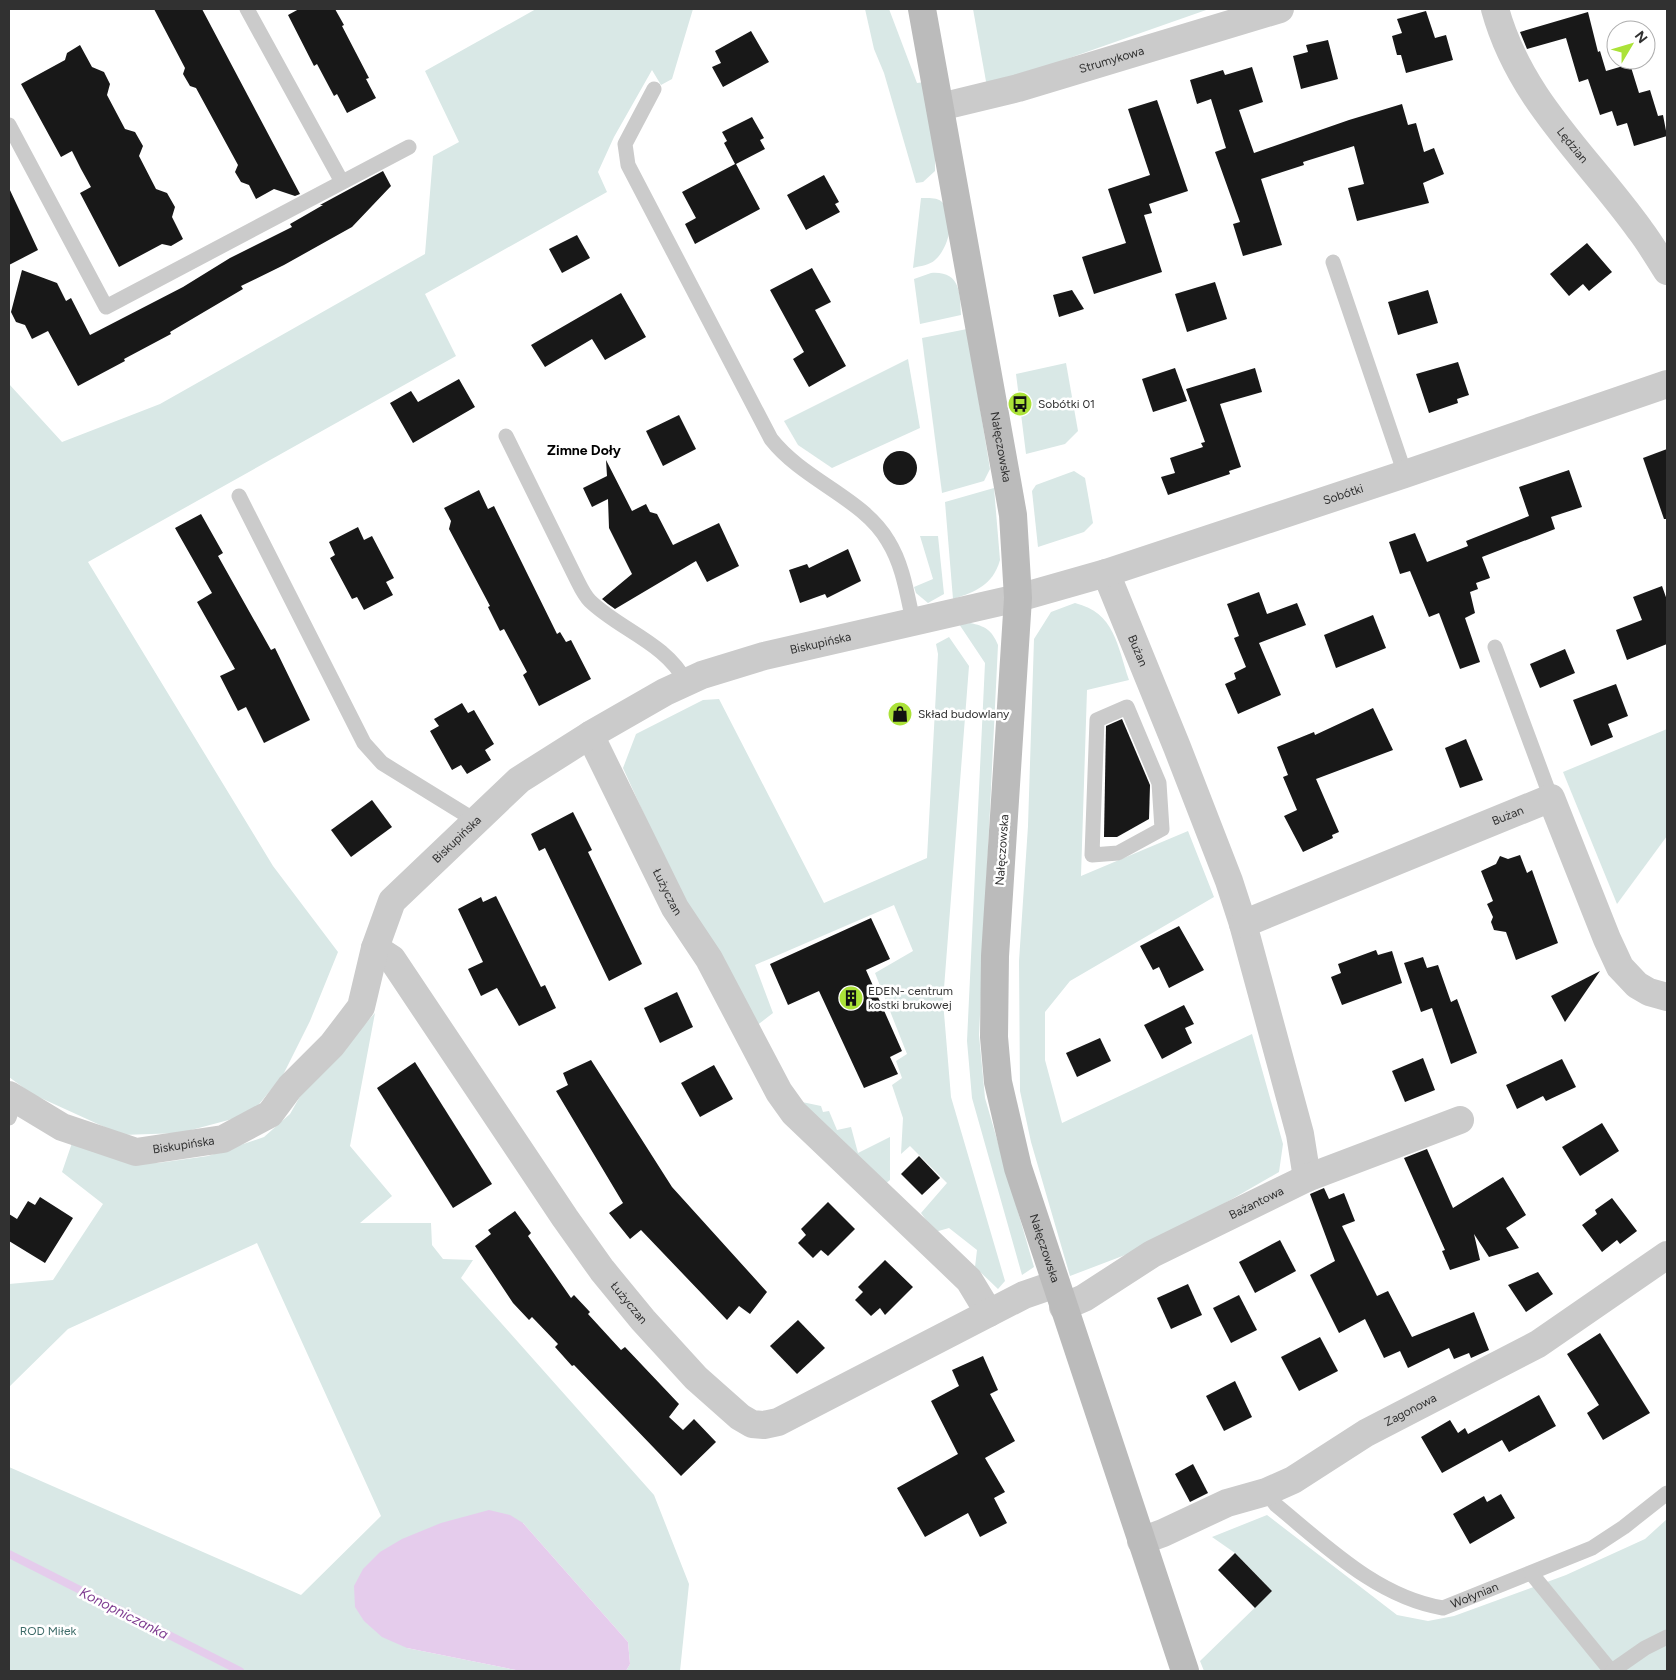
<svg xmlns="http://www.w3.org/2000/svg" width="1676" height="1680" viewBox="0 0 1676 1680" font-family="Figtree,sans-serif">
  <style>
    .green { fill: #d9e8e6 }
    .water { fill: #e5ccec }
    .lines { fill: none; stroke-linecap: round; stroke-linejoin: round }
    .stream { stroke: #e5ccec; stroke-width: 8 }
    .building { fill: #181818 }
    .lane { stroke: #cbcbcb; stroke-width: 15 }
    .street { stroke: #cbcbcb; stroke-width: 28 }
    .secondary { stroke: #bbb; stroke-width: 28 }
    .labels { text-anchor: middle; stroke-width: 5; stroke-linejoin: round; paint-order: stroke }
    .street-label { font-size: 12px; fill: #313131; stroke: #fff }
    .poi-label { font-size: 12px; fill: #313131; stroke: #fff; text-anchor: start }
    .park-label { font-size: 12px; fill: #3e6c69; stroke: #fff }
    .neighbourhood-label { font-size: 14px; font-weight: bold; fill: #000; stroke: #fff }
    .water-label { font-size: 14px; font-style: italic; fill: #803f92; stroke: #fff }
  </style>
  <rect width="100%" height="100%" fill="#fff"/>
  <g class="green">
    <path d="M536,9h157l-21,70 -11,6 -9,-15 -38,67 -16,35 9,20 -182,102 31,62 -368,206 185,304 65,86 -28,69 -27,54 -32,39 -71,19 -58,2 -90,-41 -23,-17v-693l53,58 98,-38 265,-150 8,-98 26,-14 -34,-71z"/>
    <path d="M865,9h24l28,74 7,-1 11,68v21l-12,11 -7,1 -32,-110 -10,-24z"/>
    <path d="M973,9h236l-222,78z"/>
    <path d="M921,198c8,0 17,-1 22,5 13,15 6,45 -8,57 -5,5 -15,6 -22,8z"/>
    <path d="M931,273c29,-2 29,19 30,42l-41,9 -6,-45z"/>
    <path d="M967,329l23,140 -6,12 -42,12 -20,-155z"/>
    <path d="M908,359l12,69 -88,40 -34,-23 -14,-24z"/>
    <path d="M1066,363l12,68 -13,13 -39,10 -10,-80z"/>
    <path d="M1074,471l11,7 8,45 -9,9 -46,15 -6,-56 4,-6z"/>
    <path d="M994,488l6,72c-7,25 -25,32 -47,39l-8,-97z"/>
    <path d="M920,536h18l6,58 -16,9 -12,-10 -2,-6 19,-8z"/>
    <path d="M1075,603c40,10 42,42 54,77l-42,10 -6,186 107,-45 26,66 -144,84 -25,31v48l17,63 190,-89 31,110 -4,28 -125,72 -84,32 -39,-134 -11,-51 -1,-130 9,-135 6,-187 17,-27z"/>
    <path d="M970,623c15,3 22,7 28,22l-19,390 6,63 49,169 -12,8 -50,-177 -5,-57 18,-378 -26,-39z"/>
    <path d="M949,637l20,29 -26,335 8,96 54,184 -7,8 -23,-22 2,-17 -28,-22 -14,4 -14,-19 26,-30 -37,-37 -9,8 2,-36 -11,-33 10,-7 -6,-17 11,-7 -32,-81 38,-22 -19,-46 -139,60 18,48 -17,13 -78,-137 -55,-121 13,-34 67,-34 16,-1 105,204 103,-45 11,-204 -2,-10z"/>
    <path d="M1667,729v107l-50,68 -54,-132z"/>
    <path d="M375,1013l-25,133 42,50 -32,27h71l1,22 11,14 30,1 -12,18 193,217 35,89 -9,87h-54l4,-7 -2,-22 -105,-119 -116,125 114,23h-512v-204l292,128 80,-79 -124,-273 -189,86 -59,58v-103l44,-4 50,-76 -41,-32 10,-29 49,18 37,2 50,-7 56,-19 26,-23 12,-21z"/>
    <path d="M802,1102l19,4 2,6 6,-1 8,19 14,-3 7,26 32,-16v43l-5,4z"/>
    <path d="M1267,1515l130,100 31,6 26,-5 112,-41 79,-36 22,-20v152h-463l-4,-10 72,-70 -37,-38 -23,-16z"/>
  </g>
  <path class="water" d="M489,1510l21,5 13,8 105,119 2,22 -4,7h-105l-114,-23 -25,-11 -18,-16 -9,-14 -1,-21 9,-17 17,-17 22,-13 39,-16z"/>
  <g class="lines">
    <path class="stream" d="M9,1554l231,117"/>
  </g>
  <g class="building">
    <path d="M154,9h48l98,185 -5,2 -21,-7 -18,10 -7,-14 -8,-3 -6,-10 3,-7 -42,-77 -6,-2 -7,-12 2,-6z"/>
    <path d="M299,9h36l9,16 -2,1 27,52 -3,1 10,19 -29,15 -10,-19 -3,2 -17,-32 -3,2 -26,-51z"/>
    <path d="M1426,11l9,27 11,-3 7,25 -47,13 -5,-18h-4l-5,-19 10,-3 -5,-14z"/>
    <path d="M1588,12l10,40 2,-1 6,20 24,-7 9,29 11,-3 8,26 5,-1 4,21 -33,10 -7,-23 -10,3 -5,-15 -12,4 -12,-36 -9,3 -13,-44 -39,11 -7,-17z"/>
    <path d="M751,31l18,31 -46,25 -11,-20 9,-4 -6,-12z"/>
    <path d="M1328,40l10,39 -37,10 -8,-33 15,-4 -2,-7z"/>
    <path d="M80,45l12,22 12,5 6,12 -3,11 18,34 10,3 8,14 -4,10 17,33 11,4 8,14 -3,10 11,22 -12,7 -9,-2 -43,23 -39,-74 11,-6 -10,-18 -9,-18 -11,6 -40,-73 44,-24 2,-7z"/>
    <path d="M1252,67l11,35 -24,8 15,43 95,-33 53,-16 6,21 8,-2 8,29 10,-4 10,26 -21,9 6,20 -72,18 -9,-33 16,-4 -10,-38 -51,16 1,3 -43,14 21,66 -39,11 -10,-32 7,-2 -25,-70 11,-4 -15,-49 -14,5 -7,-24 33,-10 2,5z"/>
    <path d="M1157,100l31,91 -39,13 3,9 -8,2 18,57 -68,22 -12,-37 44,-14 -18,-54 42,-14 -22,-66z"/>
    <path d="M752,117l12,21 -4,2 5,9 -29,15 24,45 -65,35 -10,-20 11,-6 -14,-26 53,-28 -11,-21 3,-2 -5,-9z"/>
    <path d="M383,171l8,15 -39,41 -68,38 -43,21 2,3 -73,43 1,2 -47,25 1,2 -47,25 -30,-55 -16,8 -7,-14 -9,-3 -5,-10 11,-42 35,13 9,18 5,-3 19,37 93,-48 47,-29 62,-31 -2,-3 33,-19h-3z"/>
    <path d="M824,175l15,27 -4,2 5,8 -34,18 -19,-35z"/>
    <path d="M9,188l29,62 -29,15z"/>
    <path d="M577,235l13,23 -28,15 -13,-24z"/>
    <path d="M1587,243l25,29 -23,19 -6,-7 -14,12 -19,-22z"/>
    <path d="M812,268l19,34 -16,8 31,56 -37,21 -16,-28 11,-7 -34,-62z"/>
    <path d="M1215,282l12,37 -40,13 -12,-38z"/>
    <path d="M1072,290l12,19 -25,8 -6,-22z"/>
    <path d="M1428,290l10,33 -40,12 -10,-33z"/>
    <path d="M621,293l25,44 -41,23 -13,-21 -47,28 -14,-22z"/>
    <path d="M1458,362l11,33 -12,4 1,4 -29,10 -13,-39z"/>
    <path d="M1175,368l12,33 -34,11 -11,-33z"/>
    <path d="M1255,368l7,24 -42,12 21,63 -12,4 1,3 -62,21 -7,-18 14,-4 -5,-15 33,-11 -2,-4 4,-1 -19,-53z"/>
    <path d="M459,379l16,28 -62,36 -23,-40 21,-12 7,11z"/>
    <path d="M679,415l17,34 -33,17 -17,-35z"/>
    <path d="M1667,449v70h-3l-21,-61z"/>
    <circle cx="900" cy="468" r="17"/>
    <path d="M606,460l26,51 14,-7 4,8 7,2 16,31 46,-22 20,43 -32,16 -11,-21 -81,48 -7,-5 -6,-5 30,-25 -23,-46 -1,-29 -16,8 -9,-19 24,-12z"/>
    <path d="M1569,470l13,37 -31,10 4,12 -73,28 8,21 -14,5 2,6 -8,3 5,21 -10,5 15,44 -20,7 -21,-56 -10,4 -19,-46 -10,3 -11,-32 26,-9 12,29 41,-16 -2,-5 63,-25 -10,-29z"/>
    <path d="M479,490l9,19 6,-3 63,128 3,-2 6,10 5,-2 20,39 -52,27 -16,-31 4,-3 -23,-43 -4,2 -12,-24 2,-1 -41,-77 2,-8 -7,-13z"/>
    <path d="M201,514l22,39 -5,3 53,94 4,-2 35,72 -46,23 -18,-36 -8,4 -18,-35 15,-7 -38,-67 15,-9 -37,-65z"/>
    <path d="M358,527l6,13 8,-4 22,42 -8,4 7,13 -29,15 -7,-13 -5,2 -22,-41 5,-3 -6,-13z"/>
    <path d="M848,549l13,32 -34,17 -2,-4 -25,9 -11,-33 18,-6 2,4z"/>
    <path d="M1662,586l5,14v44l-40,16 -11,-30 26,-10 -9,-23z"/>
    <path d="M1259,592l8,22 30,-11 9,22 -47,18 22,52 -43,19 -13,-30 11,-5 -2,-6 12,-6 -12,-29 5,-2 -12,-32z"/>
    <path d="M1373,615l13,33 -50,20 -12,-33z"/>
    <path d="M1565,649l10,24 -35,15 -10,-24z"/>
    <path d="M1616,684l12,32 -20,8 5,13 -22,9 -18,-46z"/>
    <path d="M462,703l6,10 6,-3 20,34 -9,6 6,10 -24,14 -6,-9 -9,5 -22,-39 9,-5 -5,-7z"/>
    <path d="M1373,708l20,42 -77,29 23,53 -7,3 1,3 -30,14 -19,-36 13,-6 -14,-33 5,-2 -11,-28 37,-15 1,3z"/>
    <path d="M1122,719l28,66 -1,34 -32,18h-13l2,-111z"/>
    <path d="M1466,739l17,41 -23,8 -15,-40z"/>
    <path d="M372,800l20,27 -41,30 -20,-27z"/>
    <path d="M573,812l19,38 -4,2 54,112 -33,17 -64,-133 -6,3 -8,-17z"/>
    <path d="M1520,855l7,18 5,-3 26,73 -42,17 -10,-28 -12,-2 -3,-8 2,-5 -6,-13 6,-3 -12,-30 15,-7 4,-8 8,3z"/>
    <path d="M496,896l45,91 4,-2 11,23 -37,18 -22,-38 -16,8 -13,-27 15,-7 -25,-53 23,-12 2,5z"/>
    <path d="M871,918l19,41 -24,11 36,81 -12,6 8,17 -34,14 -45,-97 -31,14 -18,-41z"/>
    <path d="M1179,926l25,44 -35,18 -10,-21 -6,3 -13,-24z"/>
    <path d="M1376,950l2,5 14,-4 10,32 -60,22 -11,-28 10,-4 -3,-9z"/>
    <path d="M1423,957l4,11 11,-3 13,37 6,-3 20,54 -26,11 -19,-56 -11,4 -17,-49z"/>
    <path d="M1600,971l-35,51 -14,-26z"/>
    <path d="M677,992l16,35 -33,16 -16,-35z"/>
    <path d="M1184,1005l10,19 -9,4 7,15 -30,16 -18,-34z"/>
    <path d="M1100,1038l11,23 -34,16 -11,-24z"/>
    <path d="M1423,1058l12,32 -30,12 -13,-31z"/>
    <path d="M1562,1059l14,28 -30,14 -3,-5 -26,13 -11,-24z"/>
    <path d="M591,1060l81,127 95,105 -17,22 -11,-8 -12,14 -86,-90 -11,9 -21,-26 14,-10 -67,-112 12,-6 -5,-12z"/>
    <path d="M415,1062l77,122 -39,24 -76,-120z"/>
    <path d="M714,1065l19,34 -33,18 -19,-34z"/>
    <path d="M1602,1123l17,28 -39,25 -18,-29z"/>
    <path d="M1427,1149l26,59 50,-31 23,38 -20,13 13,20 -30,9 -15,-23 6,26 -30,10 -8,-19 3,-1 -41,-92z"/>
    <path d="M919,1156l21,22 -18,17 -21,-21z"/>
    <path d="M1324,1188l5,11 15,-6 11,28 -13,5 35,70 11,-5 24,46 62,-25 15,38 -18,8 -2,-5 -15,6 -5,-11 -41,20 -8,-17 -16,7 -19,-39 -26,14 -29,-58 25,-14 -25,-67z"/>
    <path d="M40,1197l33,21 -28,45 -36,-22v-27l8,5 11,-18 7,4z"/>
    <path d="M1612,1198l25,33 -17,13 -3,-4 -15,12 -20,-27 15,-11 -2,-4z"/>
    <path d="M828,1202l27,27 -27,27 -7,-6 -8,8 -15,-15 8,-8 -5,-6z"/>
    <path d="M515,1211l16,22 -3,3 43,62 3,-3 16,17 -2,2 33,36 4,-3 54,57 -10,13 14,13 11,-11 22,23 -35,34 -107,-111 -2,1 -17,-19 3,-3 -26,-27 -3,3 -16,-17 -38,-57 16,-12 -3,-4z"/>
    <path d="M1280,1240l16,31 -41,22 -16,-31z"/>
    <path d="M885,1260l28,27 -28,28 -5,-7 -9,8 -16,-16 8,-8 -5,-5z"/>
    <path d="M1538,1272l15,22 -27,18 -18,-27z"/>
    <path d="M1188,1284l14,31 -31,14 -14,-31z"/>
    <path d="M1239,1295l18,35 -26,13 -18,-35z"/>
    <path d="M798,1320l27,28 -28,26 -27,-28z"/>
    <path d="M1600,1333l50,80 -47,27 -16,-27 12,-8 -32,-51z"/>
    <path d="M1320,1337l18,34 -39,20 -18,-34z"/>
    <path d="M983,1356l15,34 -8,4 25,47 -30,17 20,34 -11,6 13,25 -27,14 -12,-24 -43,24 -28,-49 61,-34 -27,-53 28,-15 -7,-16z"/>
    <path d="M1235,1381l17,36 -28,14 -18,-35z"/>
    <path d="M1539,1395l17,31 -47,26 -7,-12 -60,33 -21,-36 29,-17 8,13 7,-5 3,6z"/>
    <path d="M1193,1464l15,29 -18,9 -15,-28z"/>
    <path d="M1501,1494l14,24 -45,26 -17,-30 31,-18 3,6z"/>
    <path d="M1235,1553l37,38 -17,17 -37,-38z"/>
  </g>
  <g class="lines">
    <g class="lane">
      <path d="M247,9l95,173"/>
      <path d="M654,89l-29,55 3,21 143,274c33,42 92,59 117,102 15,24 19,53 25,80"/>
      <path d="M9,125l97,182 303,-160"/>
      <path d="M1333,262l72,212"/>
      <path d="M506,436l70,142c4,8 8,17 14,23 30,29 76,42 96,81"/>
      <path d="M239,496l125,247 18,20 94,58"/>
      <path d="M1495,647l56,151"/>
      <path d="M1127,707l32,76 3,46 -44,24 -26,2 5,-135z"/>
      <path d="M9,1118l6,-18"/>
      <path id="s1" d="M1266,1492l10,13c50,41 101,92 167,103l149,-60 32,-21 43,-34"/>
      <path d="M1531,1573l80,98"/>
      <path d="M1612,1671l33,-23 22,-11"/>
    </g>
    <g class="street">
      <path id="s2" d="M1495,9c25,91 92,147 145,221 10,13 18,27 27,41"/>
      <path id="s3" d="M940,107l78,-19 262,-79"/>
      <path id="s4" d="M1106,573l71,174 52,134 14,43 57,210 7,44"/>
      <path id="s5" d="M590,735l85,173 34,51 70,133 15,21 175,167 20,33"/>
      <path id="s6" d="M1243,924l308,-126 56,141 13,28 17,18 12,7 18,5"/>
      <path id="s7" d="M375,948l17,11 173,259 37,52 41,50 53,58 44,39 12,7 12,1 14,-3 246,-127 32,-11"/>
      <path id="s8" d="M9,1095l53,32 74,25 87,-13 47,-25 20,-27 42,-42 29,-38 14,-59 17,-47 127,-121 71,-45 75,-43 37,-17 62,-19 254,-58 88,-25 299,-99 262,-90"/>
      <path id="s9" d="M1063,1307l21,-9 68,-44 155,-76 153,-58"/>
      <path id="s10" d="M1141,1541l22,-8 64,-30 39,-11 27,-12 73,-47 172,-89 129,-89"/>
    </g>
    <path class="secondary" id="s11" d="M922,9l85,472 6,34 5,83 -23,358 -1,81 4,45 20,86 167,503"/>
  </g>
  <defs>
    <symbol id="bus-disc" viewBox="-11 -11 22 22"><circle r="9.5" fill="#abe238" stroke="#fff"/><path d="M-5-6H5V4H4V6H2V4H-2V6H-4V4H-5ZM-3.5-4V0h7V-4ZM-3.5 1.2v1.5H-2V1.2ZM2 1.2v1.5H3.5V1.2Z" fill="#111"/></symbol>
    <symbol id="shop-disc" viewBox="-11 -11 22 22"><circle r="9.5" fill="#abe238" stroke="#fff"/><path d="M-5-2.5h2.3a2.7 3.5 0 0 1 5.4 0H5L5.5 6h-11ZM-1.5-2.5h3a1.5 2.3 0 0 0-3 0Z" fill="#111"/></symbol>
    <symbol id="building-disc" viewBox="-11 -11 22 22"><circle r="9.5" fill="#abe238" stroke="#fff"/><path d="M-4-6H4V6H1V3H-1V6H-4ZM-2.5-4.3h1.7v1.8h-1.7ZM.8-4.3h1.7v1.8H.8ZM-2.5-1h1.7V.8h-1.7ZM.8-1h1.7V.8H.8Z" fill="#111"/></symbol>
  </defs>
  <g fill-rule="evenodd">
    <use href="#bus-disc" x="1006" y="390" width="28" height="28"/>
    <use href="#shop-disc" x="886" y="700" width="28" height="28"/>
    <use href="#building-disc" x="837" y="984" width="28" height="28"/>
  </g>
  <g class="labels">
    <g class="street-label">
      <text dy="4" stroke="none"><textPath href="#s3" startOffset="178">Strumykowa</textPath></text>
      <text dy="4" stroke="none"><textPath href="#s2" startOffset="158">Lędzian</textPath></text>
      <text dy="4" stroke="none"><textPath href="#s11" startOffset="445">Nałęczowska</textPath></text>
      <text dy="4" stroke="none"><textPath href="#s8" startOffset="1586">Sobótki</textPath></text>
      <text dy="4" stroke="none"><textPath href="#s8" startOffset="1042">Biskupińska</textPath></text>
      <text dy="4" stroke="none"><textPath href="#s4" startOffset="84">Bużan</textPath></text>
      <text dy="4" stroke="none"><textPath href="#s6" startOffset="286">Bużan</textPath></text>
      <text dy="4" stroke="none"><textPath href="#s8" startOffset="622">Biskupińska</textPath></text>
      <text transform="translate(1002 850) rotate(-86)" y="4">Nałęczowska</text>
      <text dy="4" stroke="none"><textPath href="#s5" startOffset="175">Łużyczan</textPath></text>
      <text dy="4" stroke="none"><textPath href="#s8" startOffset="188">Biskupińska</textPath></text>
      <text dy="4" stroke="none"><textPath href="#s9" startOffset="220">Bażantowa</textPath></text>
      <text dy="4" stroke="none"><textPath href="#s11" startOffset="1255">Nałęczowska</textPath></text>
      <text dy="4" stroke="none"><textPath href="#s7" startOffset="438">Łużyczan</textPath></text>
      <text dy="4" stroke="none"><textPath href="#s10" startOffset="301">Zagonowa</textPath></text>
      <text dy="4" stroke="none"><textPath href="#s1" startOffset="249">Wołynian</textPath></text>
    </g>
    <g class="poi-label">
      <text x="1038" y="408">Sobótki 01</text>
      <text x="918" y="718">Skład budowlany</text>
      <text x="868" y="995">EDEN- centrum<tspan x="868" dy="14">kostki brukowej</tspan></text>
    </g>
    <g class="park-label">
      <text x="48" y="1635">ROD Miłek</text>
    </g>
    <g class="neighbourhood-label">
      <text x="584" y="455">Zimne Doły</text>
    </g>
    <g class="water-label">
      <text transform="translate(124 1613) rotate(27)" y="5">Konopniczanka</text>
    </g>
  </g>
  <rect width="1676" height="1680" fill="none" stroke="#313131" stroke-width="20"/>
  <g transform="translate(1631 45) rotate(52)"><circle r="24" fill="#ffffff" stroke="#adadad"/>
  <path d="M0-4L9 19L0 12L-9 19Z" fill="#abe238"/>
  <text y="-8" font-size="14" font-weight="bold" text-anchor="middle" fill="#313131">N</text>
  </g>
</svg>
